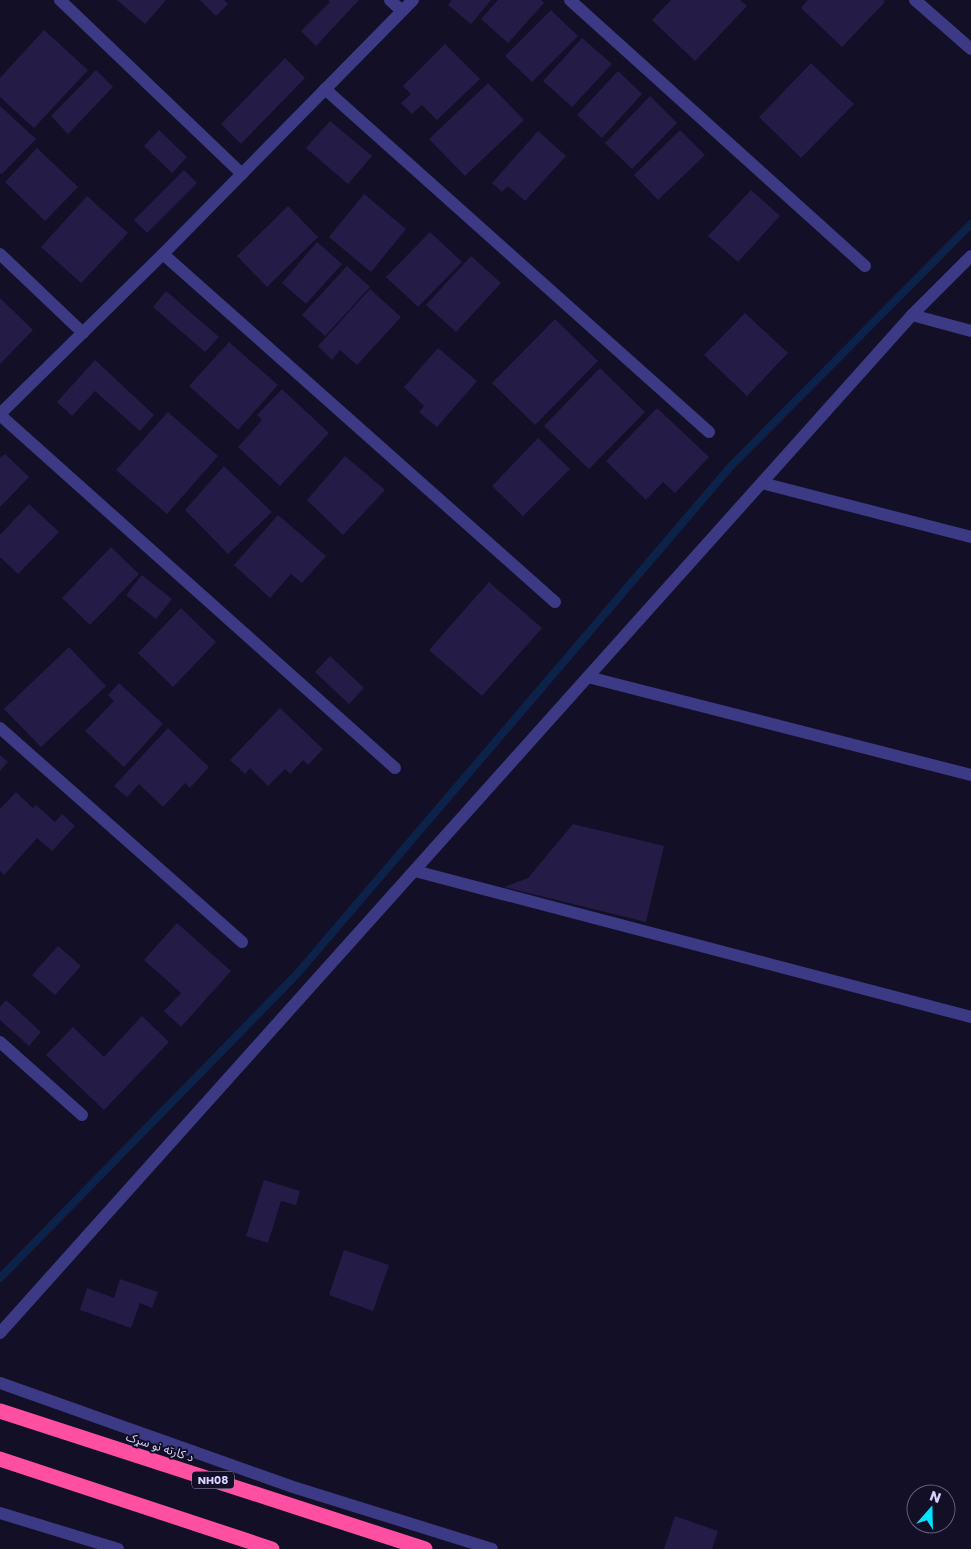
<svg xmlns="http://www.w3.org/2000/svg" width="971" height="1549" viewBox="0 0 971 1549" font-family="Poppins,'Noto Sans Arabic',sans-serif">
  <style>
    .lines { fill: none; stroke-linecap: round; stroke-linejoin: round }
    .stream { stroke: #0c2248; stroke-width: 8 }
    .building { fill: #241b47 }
    .street { stroke: #3d3a85; stroke-width: 12 }
    .highway { stroke: #ff4fa3; stroke-width: 15 }
    .labels { text-anchor: middle; stroke-width: 4; stroke-linejoin: round; paint-order: stroke }
    .shield { fill: #130f26; stroke: #9e99be; stroke-width: 1 }
    .shield-label { font-size: 11px; font-weight: bold; fill: #d9d4ff }
    .street-label { font-size: 12px; fill: #d9d4ff; stroke: #130f26 }
  </style>
  <rect width="100%" height="100%" fill="#130f26"/>
  <g class="lines">
    <path class="stream" d="M0,1278l297,-304 434,-508 240,-242"/>
  </g>
  <g class="building">
    <path d="M117,0h49l-21,24z"/>
    <path d="M200,0h24l4,4 -12,12z"/>
    <path d="M328,0h31l-43,46 -15,-15 29,-29z"/>
    <path d="M452,0h39l-20,24 -23,-19z"/>
    <path d="M498,0h43l3,3 -36,40 -27,-24z"/>
    <path d="M671,0h69l7,6 -52,55 -43,-41z"/>
    <path d="M808,0h75l2,2 -43,45 -41,-39z"/>
    <path d="M551,10l27,26 -46,46 -27,-26z"/>
    <path d="M44,30l44,40 -54,58 -34,-31v-19z"/>
    <path d="M582,38l30,26 -40,43 -29,-26z"/>
    <path d="M445,44l35,35 -43,41 -15,-15 -10,9 -11,-11 10,-9 -8,-8z"/>
    <path d="M285,58l20,20 -64,66 -20,-20z"/>
    <path d="M811,63l43,41 -53,54 -42,-41z"/>
    <path d="M96,70l17,17 -45,47 -17,-18z"/>
    <path d="M618,71l24,23 -40,44 -25,-23z"/>
    <path d="M488,83l36,37 -59,56 -36,-37z"/>
    <path d="M650,96l27,27 -45,46 -27,-26z"/>
    <path d="M0,106l36,33 -34,35 -2,-1z"/>
    <path d="M330,121l42,35 -24,28 -42,-36z"/>
    <path d="M159,130l28,27 -15,16 -28,-27z"/>
    <path d="M680,130l25,25 -47,45 -24,-25z"/>
    <path d="M538,131l28,25 -41,45 -17,-15 -6,6 -10,-9z"/>
    <path d="M37,148l41,39 -33,34 -40,-39z"/>
    <path d="M184,170l13,13 -50,50 -13,-13z"/>
    <path d="M751,190l29,26 -42,46 -30,-26z"/>
    <path d="M364,194l42,35 -35,43 -42,-35z"/>
    <path d="M87,196l41,37 -47,50 -40,-36z"/>
    <path d="M288,206l30,31 -51,50 -30,-31z"/>
    <path d="M430,232l32,30 -44,45 -32,-30z"/>
    <path d="M317,242l25,22 -36,40 -24,-21z"/>
    <path d="M471,256l30,27 -45,49 -30,-27z"/>
    <path d="M347,266l23,21 -45,49 -23,-21z"/>
    <path d="M370,289l31,28 -44,48 -17,-15 -8,10 -14,-14z"/>
    <path d="M166,291l53,46 -14,15 -52,-45z"/>
    <path d="M0,298l33,32 -33,34z"/>
    <path d="M745,313l43,40 -41,43 -43,-41z"/>
    <path d="M555,319l43,42 -63,64 -43,-42z"/>
    <path d="M229,342l49,43 -40,45 -49,-44z"/>
    <path d="M438,348l39,33 -40,46 -18,-15 5,-6 -20,-19z"/>
    <path d="M95,360l59,55 -14,16 -45,-40 -23,25 -15,-14z"/>
    <path d="M600,368l45,44 -56,57 -45,-43z"/>
    <path d="M282,389l47,44 -49,53 -42,-39 24,-27 -5,-5z"/>
    <path d="M657,408l52,49 -34,36 -12,-11 -17,18 -40,-39z"/>
    <path d="M168,412l50,44 -51,58 -51,-44z"/>
    <path d="M538,438l32,31 -47,47 -31,-30z"/>
    <path d="M5,454l24,23 -29,30v-49z"/>
    <path d="M345,456l40,34 -42,45 -36,-35z"/>
    <path d="M224,466l48,46 -44,42 -43,-44z"/>
    <path d="M29,504l30,28 -41,42 -18,-17v-22z"/>
    <path d="M278,515l48,41 -24,27 -11,-9 -21,24 -36,-33z"/>
    <path d="M111,547l28,27 -49,51 -28,-27z"/>
    <path d="M142,575l30,24 -16,20 -30,-24z"/>
    <path d="M489,582l53,46 -60,68 -53,-46z"/>
    <path d="M181,608l35,34 -43,45 -35,-34z"/>
    <path d="M69,647l37,39 -65,61 -37,-38z"/>
    <path d="M330,656l34,32 -15,16 -34,-32z"/>
    <path d="M119,683l44,41 -39,43 -39,-36 29,-30 -6,-6z"/>
    <path d="M280,708l43,41 -15,16 -5,-5 -13,14 -5,-5 -17,17 -18,-18 -5,6 -15,-14z"/>
    <path d="M168,728l41,39 -19,21 -5,-5 -22,24 -24,-23 -12,13 -13,-11z"/>
    <path d="M0,755l8,7 -8,9z"/>
    <path d="M16,792l17,16 3,-3 19,17 7,-8 13,12 -23,25 -15,-13 -33,37 -4,-4v-62z"/>
    <path d="M573,824l91,22 -18,76 -142,-35 24,-9z"/>
    <path d="M177,923l54,48 -50,56 -17,-16 17,-18 -37,-33z"/>
    <path d="M58,946l23,20 -26,29 -23,-20z"/>
    <path d="M6,1000l35,32 -12,14 -29,-26v-13z"/>
    <path d="M142,1016l27,26 -65,68 -58,-55 27,-28 31,30z"/>
    <path d="M264,1180l36,11 -4,14 -15,-4 -13,42 -22,-7z"/>
    <path d="M344,1250l45,15 -16,46 -44,-16z"/>
    <path d="M120,1279l38,13 -6,16 -12,-5 -9,25 -51,-18 7,-22 27,10z"/>
    <path d="M675,1516l43,15 -6,18h-48z"/>
  </g>
  <g class="lines">
    <g class="street">
      <path d="M60,0l182,174"/>
      <path d="M390,0l12,11"/>
      <path d="M570,0l295,266"/>
      <path d="M915,0l56,49"/>
      <path d="M325,89l384,343"/>
      <path d="M0,254l83,79"/>
      <path d="M163,254l392,348"/>
      <path d="M912,315l59,16"/>
      <path d="M0,414l163,-160 250,-254"/>
      <path d="M0,415l395,353"/>
      <path d="M762,483l209,54"/>
      <path d="M588,677l383,98"/>
      <path d="M0,728l242,214"/>
      <path d="M415,871l556,146"/>
      <path d="M0,1042l82,73"/>
      <path d="M0,1333l912,-1018 59,-59"/>
      <path d="M0,1383l293,104 199,62"/>
      <path d="M0,1513l118,36"/>
    </g>
    <g class="highway">
      <path d="M0,1411l425,138"/>
      <path d="M0,1459l272,90"/>
    </g>
  </g>
  <g class="labels">
    <rect class="shield" x="192" y="1471.5" width="42" height="17" rx="4"/>
    <g class="shield-label">
      <text x="213" y="1484">NH08</text>
    </g>
    <g class="street-label">
      <text transform="translate(160 1447) rotate(18)" y="4">د کارته نو سړک</text>
    </g>
  </g>
  <g transform="translate(931 1509) rotate(20)"><circle r="24" fill="#130f26" stroke="#625e7d"/>
  <path d="M0-4L9 19L0 12L-9 19Z" fill="#00e5ff"/>
  <text y="-8" font-size="14" font-weight="bold" text-anchor="middle" fill="#d9d4ff">N</text>
  </g>
</svg>
